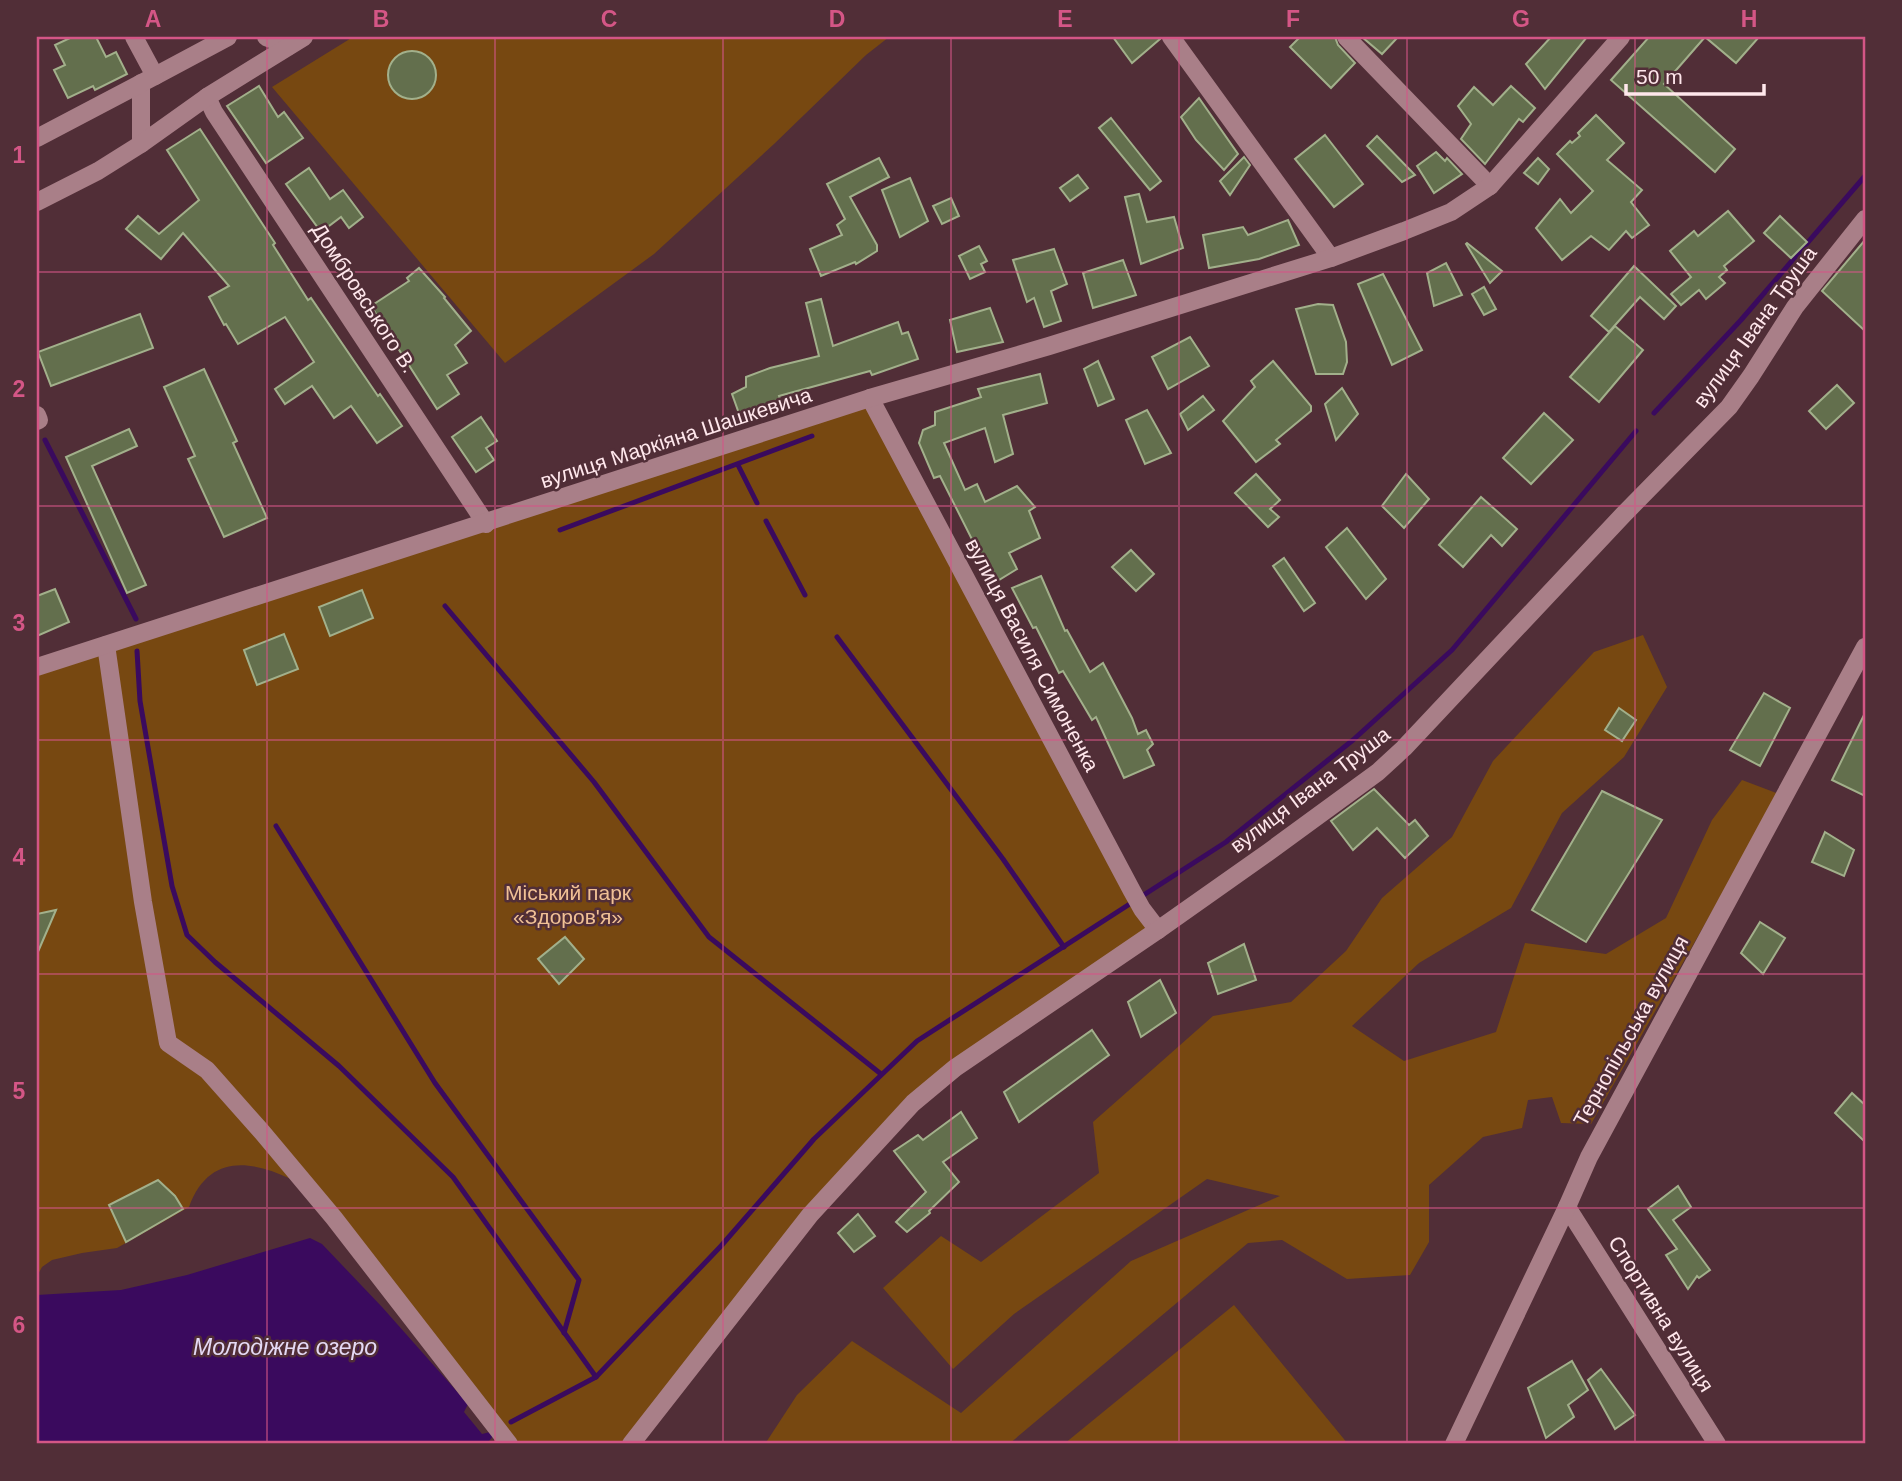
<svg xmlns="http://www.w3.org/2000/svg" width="1902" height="1481" viewBox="0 0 1902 1481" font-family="Arial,sans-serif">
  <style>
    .green { fill: #774811 }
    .water { fill: #3a0a5e }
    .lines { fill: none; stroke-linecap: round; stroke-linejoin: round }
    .stream { stroke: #3a0a5e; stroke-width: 5 }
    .building { fill: #636f4d; stroke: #a2b08b; stroke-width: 2 }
    .minor { stroke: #a97f88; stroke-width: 18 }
    .grid { fill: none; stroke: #d45686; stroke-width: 2; stroke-opacity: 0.55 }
    .labels { text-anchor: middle; stroke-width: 5; stroke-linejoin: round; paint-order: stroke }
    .street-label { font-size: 21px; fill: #ffe7ec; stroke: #512e37 }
    .park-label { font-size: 21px; fill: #f0c095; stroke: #512e37 }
    .water-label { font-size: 23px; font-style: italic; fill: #e4d9f5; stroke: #512e37 }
    .neatline { fill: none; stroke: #d45686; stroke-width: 2.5 }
    .grid-label { font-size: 23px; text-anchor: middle; font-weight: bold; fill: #d45686 }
  </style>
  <rect width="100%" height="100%" fill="#512e37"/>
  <g class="green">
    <path d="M353,37h536l-23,18 -92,89 -120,110 -149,109 -233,-276z"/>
    <path d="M870,398l288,532 -245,173 -282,341h-122l-218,-265c-42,-20 -83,-24 -102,28l-72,41 -35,5 -30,7 -10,7 -5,9v-609z"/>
    <path d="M1643,635l24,52 -43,70 -62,56 -51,95 -92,55 -67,63 52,35 92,-29 29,-89 81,11 60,-36 46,-98 30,-40 37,14 -188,330 -30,-1 -9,-26 -24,3 -6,28 -39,9 -54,48v57l-19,33 -63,4 -65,-39 -34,3 -239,201h-244l32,-49 55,-54 109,72 170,-152 149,-65 -73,-17 -193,135 -61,55 -70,-81 58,-52 40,26 118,-89 -6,-51 120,-106 78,-14 55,-51 36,-53 70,-61 41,-76 101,-109z"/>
    <path d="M1234,1305l114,139h-284z"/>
  </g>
  <path class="water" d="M310,1238l12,6 60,63 86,97 -4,8 18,22 8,-2 3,4 -4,5 2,3h-454v-149l84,-5 66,-15z"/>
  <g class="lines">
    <g class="stream">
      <path d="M1654,413l87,-93 124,-144"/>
      <path d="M45,440l91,179"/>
      <path d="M738,465l19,38"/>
      <path d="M766,521l39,74"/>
      <path d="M560,530l252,-94"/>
      <path d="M445,606l149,176 115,155 172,137"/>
      <path d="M837,637l166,222 61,88"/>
      <path d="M137,651l3,50 32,185 15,49 28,27 124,104 114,111 143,200"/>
      <path d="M276,826l159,257 144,197 -15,53"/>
      <path d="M511,1422l85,-45 125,-131 93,-107 103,-98 309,-199 127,-102 99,-90 184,-219"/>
    </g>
  </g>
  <g class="building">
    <path d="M72,37h24l10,20 10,-5 11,22 -32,16 -2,-4 -25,12 -14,-28 11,-5 -10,-20z"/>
    <path d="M1113,37h47v2l-28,24z"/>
    <path d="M1300,37h35l3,8 17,18 -24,25 -41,-41z"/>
    <path d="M1362,37h36l-16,17z"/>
    <path d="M1551,37h36l-42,52 -19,-25z"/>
    <path d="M1649,37h110l-23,26 -31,-26 -41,47 71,65 -20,23 -104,-92z"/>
    <circle cx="412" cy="75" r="24"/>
    <path d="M259,86l19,31 6,-5 19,26 -37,25 -39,-57z"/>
    <path d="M1511,86l24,22 -12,14 -4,-3 -34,45 -24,-25 10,-15 -13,-18 16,-19 19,18z"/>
    <path d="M1199,98l39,56 -14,16 -28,-30 -15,-23z"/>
    <path d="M1596,115l28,28 -17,17 35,30 -11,12 18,23 -17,13 -6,-7 -17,19 -18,-14 -29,24 -26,-32 24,-29 11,14 22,-22 -36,-37 13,-13 2,2 8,-7 -2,-3z"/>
    <path d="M1111,118l50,63 -11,9 -51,-62z"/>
    <path d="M200,129l75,114 -2,2 35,55 3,-2 67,98 2,-2 22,32 -25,17 -26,-37 -17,12 -22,-32 -27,18 -10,-15 39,-27 -29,-45 -47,27 -12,-20 -2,1 -15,-28 20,-11 -46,-53 -22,26 -35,-30 12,-13 21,18 40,-34 -32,-50z"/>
    <path d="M1325,135l38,49 -29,23 -39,-48z"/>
    <path d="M1377,136l38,39 -13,7 -35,-36z"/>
    <path d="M1436,152l9,9 2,-3 15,16 -28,19 -17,-27z"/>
    <path d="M1244,157l6,8 -20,30 -10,-14z"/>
    <path d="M879,158l10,19 -39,20 27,48v6l-21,13 -1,-2 -34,14 -11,-27 32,-14 -5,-10 8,-6 -18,-35z"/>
    <path d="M1538,158l11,11 -11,15 -14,-11z"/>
    <path d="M309,168l21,31 13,-9 20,27 -14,11 -8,-11 -20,15 -35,-48z"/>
    <path d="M1078,175l10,13 -18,13 -10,-13z"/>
    <path d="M910,178l18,43 -28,16 -18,-47z"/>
    <path d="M1139,194l8,28 27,-5 9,31 -42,16 -16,-67z"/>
    <path d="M951,198l8,18 -17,8 -9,-18z"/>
    <path d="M1728,211l26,30 -30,25 3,4 -8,7 6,6 -19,16 -7,-9 -18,15 -10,-11 20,-17 -21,-26 24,-20 4,5z"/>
    <path d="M1780,216l27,26 -16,16 -27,-25z"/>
    <path d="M1288,220l11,25 -40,14 -50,9 -6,-33 40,-8 5,8z"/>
    <path d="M1865,240v91l-43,-40z"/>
    <path d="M1467,243l35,28 -12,12 -24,-39z"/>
    <path d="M979,246l8,15 -6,3 4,8 -15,7 -11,-23z"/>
    <path d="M1054,249l13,35 -16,7 10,30 -17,6 -10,-29 -7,4 -14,-42z"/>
    <path d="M1123,260l13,35 -43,13 -10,-35z"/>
    <path d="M1446,263l16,32 -28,11 -7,-33z"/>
    <path d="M1634,266l42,40 -12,13 -24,-22 -31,35 -18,-16z"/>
    <path d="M419,268l26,29 -1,1 27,33 -16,14 12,18 -20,12 12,19 -22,15 -66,-103 38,-25 -2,-3z"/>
    <path d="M1383,274l39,76 -30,15 -34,-81z"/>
    <path d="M1484,287l12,22 -12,6 -12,-21z"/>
    <path d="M821,299l12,47 65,-24 4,12 6,-2 10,27 -46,16 -2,-4 -91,25 3,10 -41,13 -9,-25 14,-7v-10l24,-9 49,-12 -13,-53z"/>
    <path d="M1318,304l15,1 13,37 1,20 -4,12h-27l-20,-65z"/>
    <path d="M990,308l13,34 -46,10 -7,-32z"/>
    <path d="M140,314l13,34 -102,38 -13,-34z"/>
    <path d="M1615,326l28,24 -44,52 -29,-25z"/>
    <path d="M1190,337l19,29 -41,23 -16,-32z"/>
    <path d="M1098,361l16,38 -16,7 -14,-37z"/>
    <path d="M1273,361l38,45v5l-35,29 4,4 -24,18 -33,-41 32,-34 -4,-6z"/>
    <path d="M204,369l33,72 -4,2 34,75 -43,19 -36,-78 7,-3 -31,-69z"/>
    <path d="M1040,374l7,29 -44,12 10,39 -18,8 -10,-34 -41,15 21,47 12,-6 8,18 32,-16 18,21 -6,4 11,27 -31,15 8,16 -23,14 -54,-107 -6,2 -15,-35 4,-13 12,-5v-13l46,-15 -3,-8z"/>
    <path d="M1837,385l17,18 -28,26 -17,-18z"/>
    <path d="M1342,388l16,26 -22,26 -11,-36z"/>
    <path d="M1203,396l11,14 -26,20 -8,-16z"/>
    <path d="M1147,410l24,43 -26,11 -19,-44z"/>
    <path d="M1544,413l29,27 -42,44 -28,-26z"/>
    <path d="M481,417l16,24 -11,7 8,12 -18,12 -24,-35z"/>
    <path d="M129,429l8,17 -45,20 54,119 -19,8 -61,-136z"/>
    <path d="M1256,474l24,26 -10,9 9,8 -11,10 -33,-34z"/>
    <path d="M1406,474l23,25 -25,29 -22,-22z"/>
    <path d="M1481,497l36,32 -15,17 -11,-11 -28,32 -24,-22z"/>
    <path d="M1347,528l39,51 -20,20 -40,-52z"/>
    <path d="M1131,550l23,24 -18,17 -24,-24z"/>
    <path d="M1284,558l31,45 -11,8 -31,-45z"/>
    <path d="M1041,576l24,55 2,-1 23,42 13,-9 29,55 6,16 8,-4 7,14 -6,6 7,15 -30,13 -28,-61 -4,3 -29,-49 -4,2 -23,-46 -3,1 -21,-40z"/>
    <path d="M55,589l14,33 -32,14v-40z"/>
    <path d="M362,590l11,28 -43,18 -11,-29z"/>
    <path d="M284,634l14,35 -41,16 -13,-35z"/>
    <path d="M1764,693l26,15 -30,58 -30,-16z"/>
    <path d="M1619,708l17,12 -14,21 -17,-11z"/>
    <path d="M1865,713v83l-33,-16z"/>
    <path d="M1374,789l35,36 6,-5 13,16 -23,22 -28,-30 -24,22 -22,-29z"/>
    <path d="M1602,791l60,29 -76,122 -54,-32z"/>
    <path d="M1825,832l29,18 -10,26 -32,-14z"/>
    <path d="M56,910l-19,44v-40z"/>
    <path d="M1760,922l25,16 -22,36 -22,-21z"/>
    <path d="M565,937l19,22 -25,25 -21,-25z"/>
    <path d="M1244,944l12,36 -38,14 -10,-31z"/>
    <path d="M1160,980l16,33 -35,24 -13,-35z"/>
    <path d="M1092,1030l17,25 -90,67 -15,-30z"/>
    <path d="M1852,1093l13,12v37l-30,-29z"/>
    <path d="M961,1112l16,26 -34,24 16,20 -30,29 1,2 -23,19 -11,-10 30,-30 -32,-41 24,-16 5,5z"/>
    <path d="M158,1180l17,16 8,13 -57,33 -17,-37z"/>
    <path d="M1678,1186l13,21 -18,13 37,50 -11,8 -2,-2 -9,13 -22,-34 11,-6 -29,-40z"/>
    <path d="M858,1214l17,22 -21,16 -16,-19z"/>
    <path d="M1572,1361l16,29 -20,15 6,12 -28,21 -18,-50z"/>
    <path d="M1601,1369l34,46 -20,14 -27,-49z"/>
  </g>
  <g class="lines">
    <g class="minor">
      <path d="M266,37l23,9"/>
      <path d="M1171,37l160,221"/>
      <path d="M1346,37l144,149"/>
      <path d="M155,76l73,-39"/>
      <path d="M141,83v61"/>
      <path d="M207,97l7,15 272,412"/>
      <path d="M37,138l118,-62 -21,-39"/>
      <path d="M37,202l61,-31 43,-27 66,-47 97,-60"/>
      <path d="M870,398l262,493 10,18 16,21"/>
      <path d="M37,415l2,5 -2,1"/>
      <path d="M106,645l37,257 25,141 39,27 55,62 72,86 175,226"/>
      <path d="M37,667l833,-269 179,-52 282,-88 73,-27 47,-19 39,-26 131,-149"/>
      <path d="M1567,1207l150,237"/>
      <path d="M631,1444l179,-229 103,-112 42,-35 203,-138 112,-79 108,-79 26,-24 219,-233 106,-108 22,-31 44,-69 70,-88"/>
      <path d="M1454,1444l113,-237 22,-50 276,-510"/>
    </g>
  </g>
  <path class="grid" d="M267,37v1407M495,37v1407M723,37v1407M951,37v1407M1179,37v1407M1407,37v1407M1635,37v1407M37,272h1828M37,506h1828M37,740h1828M37,974h1828M37,1208h1828"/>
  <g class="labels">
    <g class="street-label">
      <text transform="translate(364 298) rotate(57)" y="7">Домбровського В.</text>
      <text transform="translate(1755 327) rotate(-54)" y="7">вулиця Івана Труша</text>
      <text transform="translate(676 438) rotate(-18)" y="7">вулиця Маркіяна Шашкевича</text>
      <text transform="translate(1032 655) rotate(62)" y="7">вулиця Василя Симоненка</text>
      <text transform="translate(1310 790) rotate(-37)" y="7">вулиця Івана Труша</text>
      <text transform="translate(1631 1031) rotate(-61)" y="7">Тернопільська вулиця</text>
      <text transform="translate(1661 1314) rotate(58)" y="7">Спортивна вулиця</text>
    </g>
    <g class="park-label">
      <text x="568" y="900">Міський парк<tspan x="568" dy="24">«Здоров'я»</tspan></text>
    </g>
    <g class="water-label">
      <text x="285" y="1355">Молодіжне озеро</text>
    </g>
  </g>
  <rect width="1902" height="1481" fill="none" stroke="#512e37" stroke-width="77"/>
  <path d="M1626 84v10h138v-10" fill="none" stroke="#ffe7ec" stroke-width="3.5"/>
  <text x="1636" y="84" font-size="21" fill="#ffe7ec" stroke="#512e37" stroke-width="5" paint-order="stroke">50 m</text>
  <rect x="38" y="38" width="1826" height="1404" class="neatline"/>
  <g class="grid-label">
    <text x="153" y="27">A</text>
    <text x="381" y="27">B</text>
    <text x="609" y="27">C</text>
    <text x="837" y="27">D</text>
    <text x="1065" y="27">E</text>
    <text x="1293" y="27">F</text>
    <text x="1521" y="27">G</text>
    <text x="1749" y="27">H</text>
    <text x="19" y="163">1</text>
    <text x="19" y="397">2</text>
    <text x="19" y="631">3</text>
    <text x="19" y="865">4</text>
    <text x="19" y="1099">5</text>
    <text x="19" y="1333">6</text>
  </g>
</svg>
